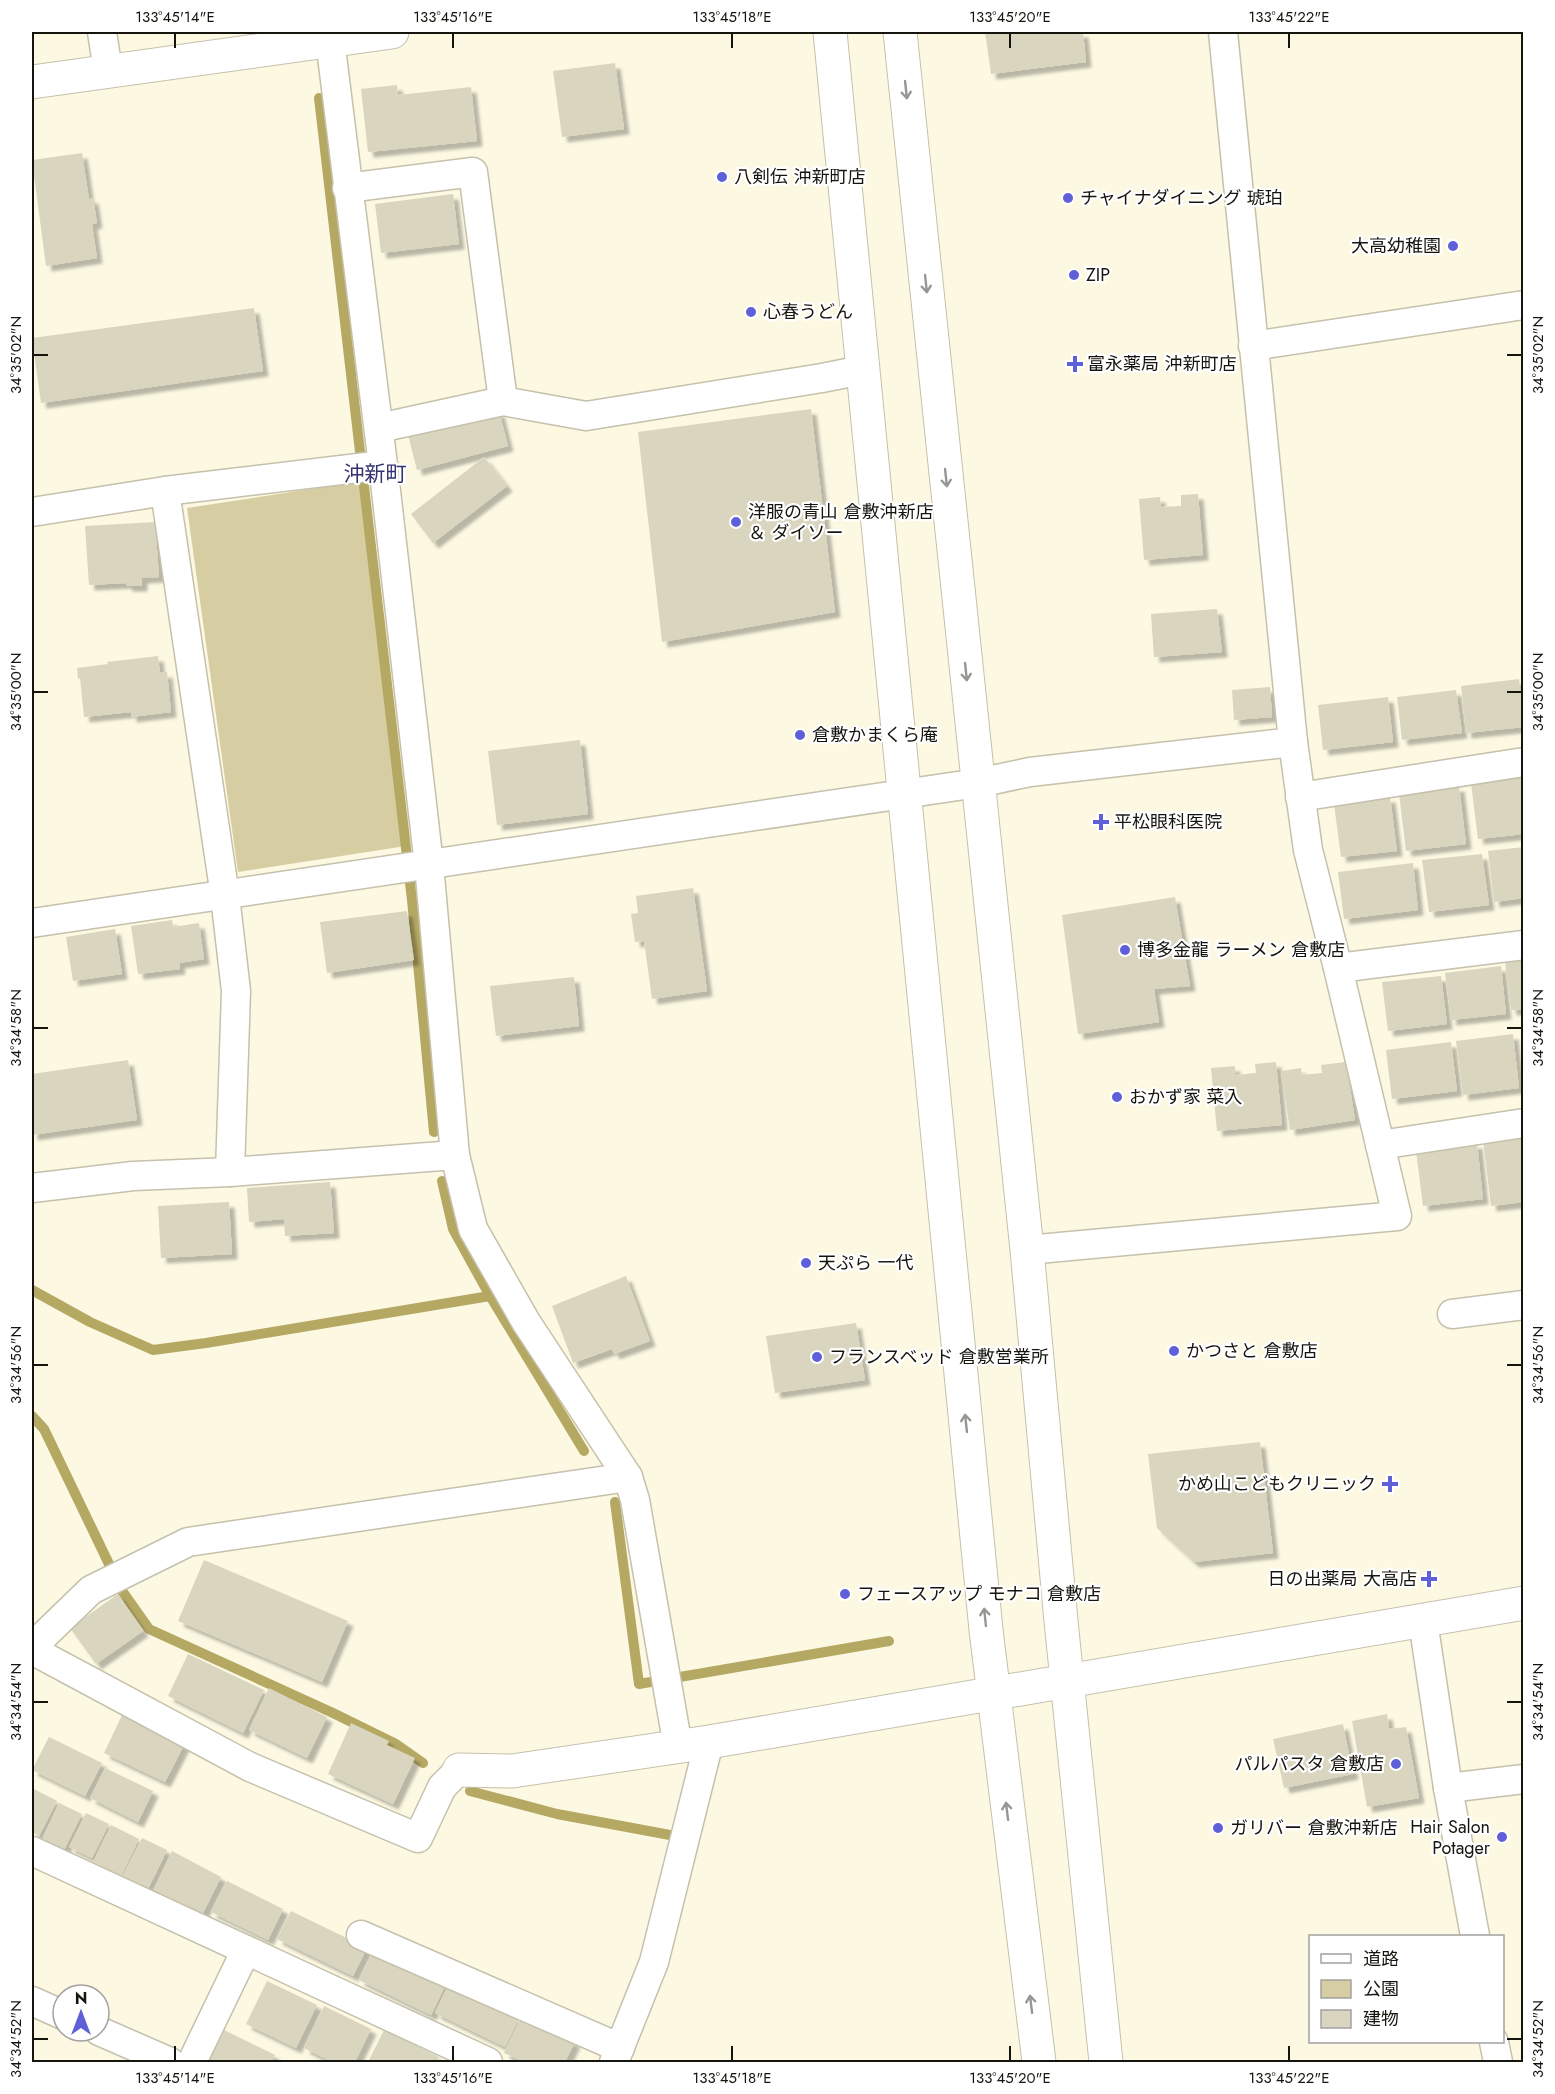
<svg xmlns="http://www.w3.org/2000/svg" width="1555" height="2094" viewBox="0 0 1555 2094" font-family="Jost,'Noto Sans JP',sans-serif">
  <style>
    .green { fill: #d6cea2 }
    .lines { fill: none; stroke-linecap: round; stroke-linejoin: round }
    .stream { stroke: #b5a863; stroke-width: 10 }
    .building { fill: #d9d5bf; filter: url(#shadow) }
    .minor-casing { stroke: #c5c1ac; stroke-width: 31 }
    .tertiary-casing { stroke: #c5c1ac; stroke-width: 35 }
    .minor { stroke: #fff; stroke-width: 28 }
    .tertiary { stroke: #fff; stroke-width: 33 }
    .oneway { stroke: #969692 }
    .ticks { fill: none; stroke: #16150d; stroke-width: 2 }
    .poi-dot { fill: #5f5fd7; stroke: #fff; stroke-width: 2 }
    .labels { text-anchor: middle; stroke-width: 4.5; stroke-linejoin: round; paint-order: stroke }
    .poi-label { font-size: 18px; fill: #16150d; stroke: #fff; text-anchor: start }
    .quarter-label { font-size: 21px; fill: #33346f; stroke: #fff }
    .neatline { fill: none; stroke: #16150d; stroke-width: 2 }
    .ticks-label { font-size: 15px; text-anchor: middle; fill: #16150d }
  </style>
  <defs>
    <filter id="shadow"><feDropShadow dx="5.5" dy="5.5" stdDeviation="1.5" flood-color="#0004"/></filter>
  </defs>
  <rect width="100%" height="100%" fill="#fcf8e2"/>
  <path class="green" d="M363,481l43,365 -168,26 -51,-364z"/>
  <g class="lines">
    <g class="stream">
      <path d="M319,98l93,802 22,232"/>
      <path d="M442,1181l11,48 37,67"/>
      <path d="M32,1290l58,32 63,28 53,-7 284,-47 94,155"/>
      <path d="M32,1416l12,13 65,135"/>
      <path d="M615,1502l24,182 250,-43"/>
      <path d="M120,1588l29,41 184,84 63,31 27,19"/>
      <path d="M470,1791l87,23 113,21"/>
    </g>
  </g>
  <g class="building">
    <path d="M985,32h98l3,30 -95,12z"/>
    <path d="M615,63l9,66 -62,8 -9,-66z"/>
    <path d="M397,85l1,10 73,-8 6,54 -109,11 -7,-63z"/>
    <path d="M82,153l7,46 4,-1 4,25 -5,1 5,34 -51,8 -14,-106z"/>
    <path d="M453,194l6,50 -78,9 -6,-49z"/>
    <path d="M254,308l9,63 -222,32 -9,-65z"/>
    <path d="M811,409l24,203 -173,30 -24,-210z"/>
    <path d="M499,411l9,35 -91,24 -9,-35z"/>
    <path d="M484,457l23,29 -74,57 -22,-29z"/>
    <path d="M1198,494l5,61 -59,5 -5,-61 21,-2 1,10 20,-1v-11z"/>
    <path d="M155,522l4,55 -17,1v8h-15l-1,-3 -37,2 -4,-59z"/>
    <path d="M1217,609l5,43 -68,5 -3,-43z"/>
    <path d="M158,656l2,17 7,-1 4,40 -40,5v-5l-47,5 -4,-39 -2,1 -1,-11 31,-4 -1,-2z"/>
    <path d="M1519,679l5,48 -58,6 -5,-47z"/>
    <path d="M1270,687l2,30 -38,3 -2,-30z"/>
    <path d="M1456,690l6,43 -60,7 -5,-43z"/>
    <path d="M1388,697l5,45 -70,8 -5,-45z"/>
    <path d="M580,740l8,74 -91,11 -9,-74z"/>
    <path d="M1523,777l1,57 -46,5 -7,-56z"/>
    <path d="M1459,786l7,58 -60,7 -7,-57z"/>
    <path d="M1390,797l7,54 -56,6 -7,-53z"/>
    <path d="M1524,847v51l-30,4 -6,-51z"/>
    <path d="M1482,854l7,51 -60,7 -7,-52z"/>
    <path d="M1413,863l5,47 -74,9 -6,-47z"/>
    <path d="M693,888l14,103 -55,8 -8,-58 -9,1 -4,-28 7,-1 -2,-17z"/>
    <path d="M1175,897l15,89 -36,3 5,33 -81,12 -16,-119z"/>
    <path d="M407,911l7,49 -87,13 -7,-51z"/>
    <path d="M172,920l1,7 26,-4 5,36 -25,4 1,6 -42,5 -7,-48z"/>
    <path d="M115,929l7,45 -49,7 -7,-44z"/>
    <path d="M1524,960v49l-13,1 -6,-48z"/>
    <path d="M1501,966l5,48 -55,6 -6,-47z"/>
    <path d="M1441,976l6,48 -59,7 -6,-49z"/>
    <path d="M574,977l5,49 -83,10 -6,-50z"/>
    <path d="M1513,1034l6,54 -56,7 -7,-54z"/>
    <path d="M1451,1042l6,49 -65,8 -6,-49z"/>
    <path d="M128,1060l9,60 -105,15v-61z"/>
    <path d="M1276,1062l6,63 -65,6 -6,-63 24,-2v9l21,-2 -1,-9z"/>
    <path d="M1346,1062l9,58 -65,10 -9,-59 20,-3 1,7 20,-2 -1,-8z"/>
    <path d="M1524,1134v68l-33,4 -8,-67z"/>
    <path d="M1477,1143l6,56 -60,7 -7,-55z"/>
    <path d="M330,1182l4,51 -49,3 -1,-17 -35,3 -2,-34z"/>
    <path d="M229,1202l3,52 -71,4 -3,-52z"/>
    <path d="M626,1276l24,65 -36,13 -2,-5 -39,14 -21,-57z"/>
    <path d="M856,1323l9,57 -90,13 -9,-57z"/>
    <path d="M1260,1442l13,111 -79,9 -37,-34 -9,-74z"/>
    <path d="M204,1560l144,61 -26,61 -144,-61z"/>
    <path d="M118,1594l25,37 -47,33 -26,-36z"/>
    <path d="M188,1654l76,36 -21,43 -75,-37z"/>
    <path d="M269,1688l58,29 -20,41 -58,-28z"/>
    <path d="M123,1713l62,30 -20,39 -61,-29z"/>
    <path d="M1387,1714l2,15 17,-2 13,71 -52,9 -15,-86z"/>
    <path d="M351,1723l38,18 -2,4 28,13 -22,46 -65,-30z"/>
    <path d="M1343,1724l10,50 -69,14 -11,-49z"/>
    <path d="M49,1737l53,26 -17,33 -53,-26z"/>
    <path d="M105,1768l48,23 -15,31 -48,-24z"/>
    <path d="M32,1788l25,13 -18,35 -7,-4z"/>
    <path d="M59,1803l23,11 -18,36 -22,-11z"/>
    <path d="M86,1813l23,11 -17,34 -23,-11z"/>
    <path d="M111,1825l28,14 -18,37 -28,-14z"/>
    <path d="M142,1838l25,12 -20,41 -26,-12z"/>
    <path d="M172,1851l49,26 -20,40 -49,-24z"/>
    <path d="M227,1881l56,28 -15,31 -57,-28z"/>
    <path d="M291,1911l76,37 -14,28 -76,-37z"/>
    <path d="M374,1949l72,35 -15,31 -72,-35z"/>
    <path d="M267,1981l50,24 -21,43 -50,-24z"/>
    <path d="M449,1984l70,35 -14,28 -70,-34z"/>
    <path d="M324,2006l47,23 -16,33h-23l-28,-14z"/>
    <path d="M522,2016l53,26 -10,20h-41l-20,-9z"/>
    <path d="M220,2028l55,27 -4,7h-64z"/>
    <path d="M384,2030l55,27 -3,5h-68z"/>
  </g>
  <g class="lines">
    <defs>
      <g id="minor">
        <path d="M102,32l6,39"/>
        <path d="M330,40l53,425 46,400 26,290 18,74 53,93 102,155 7,23 43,247"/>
        <path d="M347,188l126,-16 30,229"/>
        <path d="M1253,346l271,-41"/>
        <path d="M379,428l124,-27 83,15 236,-38 40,-8"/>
        <path d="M165,491l60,405 11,95 -6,181"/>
        <path d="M32,512l133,-21 218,-26"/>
        <path d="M1300,797l224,-35"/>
        <path d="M32,923l946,-140 52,-11 263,-30"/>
        <path d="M1338,968l186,-23"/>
        <path d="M1380,1145l144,-22"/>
        <path d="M32,1188l101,-12 97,-4 225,-17"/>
        <path d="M1027,1250l370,-34 -59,-248 -30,-118 -15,-108 -70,-710"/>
        <path d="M1452,1314l72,-9"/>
        <path d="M1423,1621l25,167 27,148"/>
        <path d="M32,1647l59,-57 97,-48 440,-65"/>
        <path d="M32,1650l218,117 168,71 24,-51 17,-17"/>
        <path d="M1448,1788l76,-9"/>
        <path d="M32,1851l456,211"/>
        <path d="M361,1935l259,113"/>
        <path d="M32,2001l31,14"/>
        <path d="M99,2031l71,31"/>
        <path d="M1494,2042l4,20"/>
        <path d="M192,2062l54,-112"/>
        <path d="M614,2062l40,-100 55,-220"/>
      </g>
      <g id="tertiary">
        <path d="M830,32l156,1598 53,432"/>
        <path d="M900,32l127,1218 34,371 45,441"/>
        <path d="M32,82l360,-50"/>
        <path d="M459,1770l53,1 197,-29 815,-139"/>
      </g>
    </defs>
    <use href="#minor" class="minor-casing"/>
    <use href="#tertiary" class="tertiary-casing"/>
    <use href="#minor" class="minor"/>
    <use href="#tertiary" class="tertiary"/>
  </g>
  <defs><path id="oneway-shaft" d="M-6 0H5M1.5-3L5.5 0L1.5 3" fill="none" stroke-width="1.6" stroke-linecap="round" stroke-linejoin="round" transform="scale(1.5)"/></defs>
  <g class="oneway">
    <use href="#oneway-shaft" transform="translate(906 90) rotate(84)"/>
    <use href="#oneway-shaft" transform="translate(926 284) rotate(84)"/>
    <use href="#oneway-shaft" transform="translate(946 478) rotate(84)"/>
    <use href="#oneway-shaft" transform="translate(966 672) rotate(84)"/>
    <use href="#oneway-shaft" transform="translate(966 1423) rotate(-96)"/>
    <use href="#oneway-shaft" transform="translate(985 1617) rotate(-96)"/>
    <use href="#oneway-shaft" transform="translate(1007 1811) rotate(-97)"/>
    <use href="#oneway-shaft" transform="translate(1031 2004) rotate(-97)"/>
  </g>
  <path class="ticks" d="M175,33v15M453,33v15M732,33v15M1010,33v15M1289,33v15M33,355h15M1507,355h15M33,692h15M1507,692h15M33,1028h15M1507,1028h15M33,1365h15M1507,1365h15M33,1702h15M1507,1702h15M33,2039h15M1507,2039h15M175,2046v15M453,2046v15M732,2046v15M1010,2046v15M1289,2046v15"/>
  <g class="poi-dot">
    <circle cx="722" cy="177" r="6"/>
    <circle cx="1068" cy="198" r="6"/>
    <circle cx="1453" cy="246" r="6"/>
    <circle cx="1074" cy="275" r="6"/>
    <circle cx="751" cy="312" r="6"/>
    <path d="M1072 355h6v6h6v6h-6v6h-6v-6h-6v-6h6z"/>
    <circle cx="736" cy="522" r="6"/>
    <circle cx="800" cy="735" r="6"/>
    <path d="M1098 813h6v6h6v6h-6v6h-6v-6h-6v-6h6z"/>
    <circle cx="1125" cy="950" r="6"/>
    <circle cx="1117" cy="1097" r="6"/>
    <circle cx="806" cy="1263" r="6"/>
    <circle cx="1174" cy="1351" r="6"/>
    <circle cx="817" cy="1357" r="6"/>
    <path d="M1387 1475h6v6h6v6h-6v6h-6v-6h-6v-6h6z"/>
    <path d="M1426 1570h6v6h6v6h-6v6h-6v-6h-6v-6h6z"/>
    <circle cx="845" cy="1594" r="6"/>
    <circle cx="1396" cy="1764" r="6"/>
    <circle cx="1218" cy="1828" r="6"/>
    <circle cx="1502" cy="1837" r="6"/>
  </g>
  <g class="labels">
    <g class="poi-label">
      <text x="734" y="183">八剣伝 沖新町店</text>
      <text x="1080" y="204">チャイナダイニング 琥珀</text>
      <text x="1441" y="252" text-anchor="end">大高幼稚園</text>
      <text x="1086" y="281">ZIP</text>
      <text x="763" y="318">心春うどん</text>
      <text x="1087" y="370">富永薬局 沖新町店</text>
      <text x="748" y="518">洋服の青山 倉敷沖新店<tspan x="748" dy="21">＆ ダイソー</tspan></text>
      <text x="812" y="741">倉敷かまくら庵</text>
      <text x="1114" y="828">平松眼科医院</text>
      <text x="1137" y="956">博多金龍 ラーメン 倉敷店</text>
      <text x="1129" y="1103">おかず家 菜入</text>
      <text x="818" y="1269">天ぷら 一代</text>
      <text x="1186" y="1357">かつさと 倉敷店</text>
      <text x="829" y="1363">フランスベッド 倉敷営業所</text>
      <text x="1376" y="1490" text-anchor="end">かめ山こどもクリニック</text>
      <text x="1417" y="1585" text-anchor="end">日の出薬局 大高店</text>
      <text x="857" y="1600">フェースアップ モナコ 倉敷店</text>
      <text x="1384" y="1770" text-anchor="end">パルパスタ 倉敷店</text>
      <text x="1490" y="1833" text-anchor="end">Hair Salon<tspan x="1490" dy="21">Potager</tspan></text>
      <text x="1230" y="1834">ガリバー 倉敷沖新店</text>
    </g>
    <g class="quarter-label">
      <text x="375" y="481">沖新町</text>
    </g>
  </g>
  <rect width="1555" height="2094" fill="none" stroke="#ffffff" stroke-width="66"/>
  <rect x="1309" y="1935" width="195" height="108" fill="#ffffff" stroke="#a2a19e" stroke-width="1.5"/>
  <rect x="1321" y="1954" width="30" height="9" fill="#ffffff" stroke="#a2a19e" stroke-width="1.5"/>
  <text x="1363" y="1965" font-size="18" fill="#16150d">道路</text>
  <rect x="1321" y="1980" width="30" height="18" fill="#d6cea2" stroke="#a2a19e" stroke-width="1.5"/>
  <text x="1363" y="1995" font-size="18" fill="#16150d">公園</text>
  <rect x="1321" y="2010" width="30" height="18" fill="#d9d5bf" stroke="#a2a19e" stroke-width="1.5"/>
  <text x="1363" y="2025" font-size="18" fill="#16150d">建物</text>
  <g transform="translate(81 2013)"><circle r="28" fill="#ffffff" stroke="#a2a19e" stroke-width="1.5"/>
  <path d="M0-4.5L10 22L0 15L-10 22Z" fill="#5f5fd7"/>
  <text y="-9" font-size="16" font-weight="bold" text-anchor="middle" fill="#16150d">N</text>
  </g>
  <rect x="33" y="33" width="1489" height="2028" class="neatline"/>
  <g class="ticks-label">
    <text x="175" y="22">133°45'14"E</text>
    <text x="453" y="22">133°45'16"E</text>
    <text x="732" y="22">133°45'18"E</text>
    <text x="1010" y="22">133°45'20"E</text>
    <text x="1289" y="22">133°45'22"E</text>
    <text transform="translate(16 355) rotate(-90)" y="5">34°35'02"N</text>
    <text transform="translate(1538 355) rotate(-90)" y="5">34°35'02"N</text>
    <text transform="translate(16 692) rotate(-90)" y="5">34°35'00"N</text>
    <text transform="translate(1538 692) rotate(-90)" y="5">34°35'00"N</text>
    <text transform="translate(16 1028) rotate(-90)" y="5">34°34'58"N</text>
    <text transform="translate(1538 1028) rotate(-90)" y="5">34°34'58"N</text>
    <text transform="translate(16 1365) rotate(-90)" y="5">34°34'56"N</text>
    <text transform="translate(1538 1365) rotate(-90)" y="5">34°34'56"N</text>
    <text transform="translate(16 1702) rotate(-90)" y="5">34°34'54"N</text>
    <text transform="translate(1538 1702) rotate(-90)" y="5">34°34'54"N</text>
    <text transform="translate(16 2039) rotate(-90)" y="5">34°34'52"N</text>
    <text transform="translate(1538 2039) rotate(-90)" y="5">34°34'52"N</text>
    <text x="175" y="2083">133°45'14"E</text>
    <text x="453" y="2083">133°45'16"E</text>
    <text x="732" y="2083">133°45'18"E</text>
    <text x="1010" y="2083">133°45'20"E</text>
    <text x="1289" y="2083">133°45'22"E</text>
  </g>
</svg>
